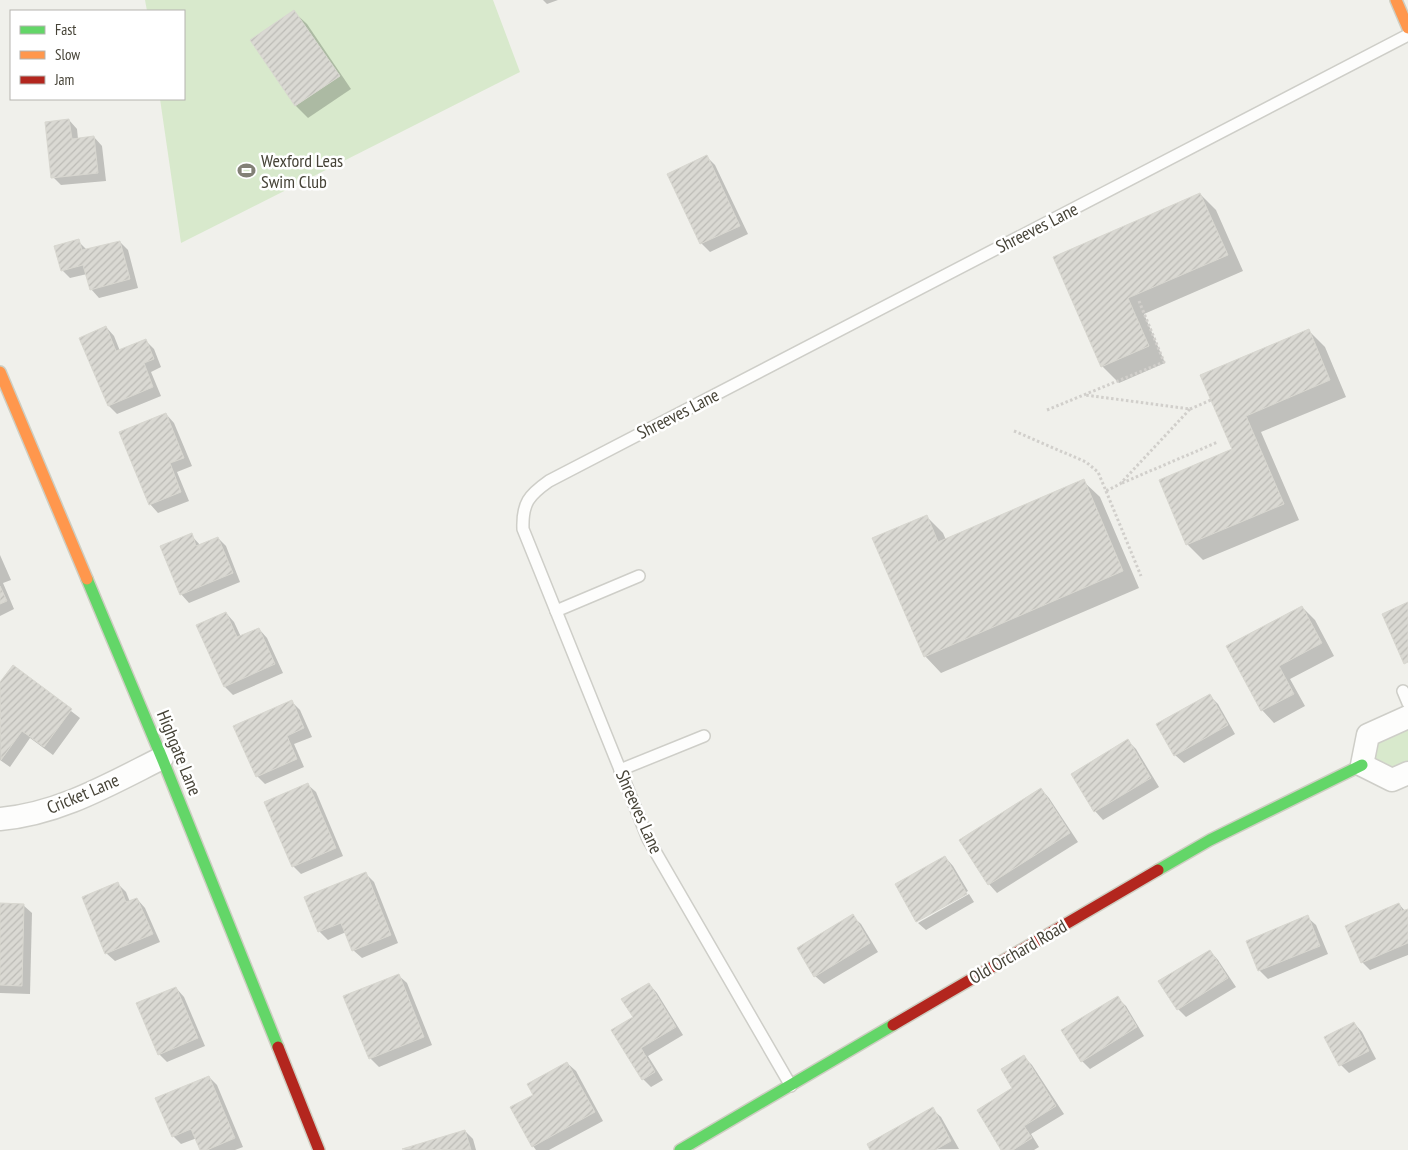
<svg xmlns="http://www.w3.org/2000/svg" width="1408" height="1150" viewBox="0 0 1408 1150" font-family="'PT Sans Narrow',sans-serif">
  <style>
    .grass { fill: #d8e9cc }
    .shadow { fill: #0003 }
    .building { fill: url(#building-hatch); stroke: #d8d7d0 }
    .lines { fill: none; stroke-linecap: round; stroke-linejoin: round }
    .lane-casing { stroke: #cecec8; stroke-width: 14 }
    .street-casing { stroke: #cecec8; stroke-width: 25 }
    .fast-casing { stroke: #cecec2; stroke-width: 14 }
    .slow-casing { stroke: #cecec2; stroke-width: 14 }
    .jam-casing { stroke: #cecec2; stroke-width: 14 }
    .path { stroke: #d1cfcb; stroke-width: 3; stroke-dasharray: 2.5 2.5; stroke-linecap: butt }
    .lane { stroke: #fdfdfc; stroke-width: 11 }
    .street { stroke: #fdfdfc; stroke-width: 22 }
    .fast { stroke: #63d668; stroke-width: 11 }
    .slow { stroke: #ff974d; stroke-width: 11 }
    .jam { stroke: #b3261e; stroke-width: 11 }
    .labels { text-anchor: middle; stroke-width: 5; stroke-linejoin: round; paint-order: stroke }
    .poi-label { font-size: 18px; fill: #464337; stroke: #fff; text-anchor: start }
    .street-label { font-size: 18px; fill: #464337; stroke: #fff }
  </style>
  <defs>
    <pattern id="building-hatch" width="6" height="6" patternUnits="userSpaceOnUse" patternTransform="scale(1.25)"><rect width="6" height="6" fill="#dad9d3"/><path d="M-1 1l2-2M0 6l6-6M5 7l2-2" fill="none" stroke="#bcbbb6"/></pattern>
  </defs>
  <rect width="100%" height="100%" fill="#f0f0eb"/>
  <g class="grass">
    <path d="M145,0h348l27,72 -339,171 -21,-144h24v-88h-37z"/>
    <path d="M1408,717v56l-46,-8 6,-30z"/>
  </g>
  <g class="shadow">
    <path d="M543,0h15l-11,4z"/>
    <path d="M294,12l13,12 44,65 -43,29 -12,-12 -44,-66z"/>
    <path d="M69,120l8,9 1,10 16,-2 8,9 4,35 -45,4 -8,-8z"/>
    <path d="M707,157l8,8 33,69 -38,18 -9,-9 -32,-68z"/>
    <path d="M1200,194l16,16 27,61 -99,43 21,49 -46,20 -17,-17 -48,-109z"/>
    <path d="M78,241l9,9 33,-8 8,8 10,38 -39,10 -8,-9 -4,-15 -17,4 -8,-8z"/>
    <path d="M106,327l8,9 6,15 25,-11 9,9 7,18 -10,5 10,24 -44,18 -8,-8 -28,-68z"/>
    <path d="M1309,331l16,16 21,50 -85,35 38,88 -96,40 -16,-16 46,-94 -31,-74z"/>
    <path d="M166,414l8,9 18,43 -15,6 12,29 -31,12 -8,-9z"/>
    <path d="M1083,481l17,16 39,91 -198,85 -16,-17 1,-140 17,17 3,7z"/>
    <path d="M191,535l9,10 18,-7 8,8 14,36 -51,21 -8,-9z"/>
    <path d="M0,555l11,25 -8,3 11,26 -14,7z"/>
    <path d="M1302,607l13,13 19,36 -44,23 15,27 -31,17 -12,-13 -34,-63z"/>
    <path d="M226,613l8,9 7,15 18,-8 8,9 16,35 -50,22 -8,-8z"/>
    <path d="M13,666l67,52 -27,37 -23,-17 -20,29 -10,-7v-76z"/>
    <path d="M1209,695l9,9 17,30 -51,29 -9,-8z"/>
    <path d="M292,702l8,8 12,27 -18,7 10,23 -39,17 -8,-8z"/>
    <path d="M1128,741l8,8 23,38 -56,33 -8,-9z"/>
    <path d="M307,784l9,8 27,64 -42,18 -8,-8z"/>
    <path d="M1041,789l8,9 29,44 -81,51 -8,-9 -28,-44z"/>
    <path d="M945,857l8,9 15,25 -50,29v2l-22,-37z"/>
    <path d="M366,874l8,8 24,61 -36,15 -9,-8 -7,-18 -18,8 -9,-9z"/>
    <path d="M118,884l8,8 4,10 7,-3 8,9 15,34 -45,19 -9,-8z"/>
    <path d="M969,894l5,8 -48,28 -8,-7z"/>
    <path d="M0,904l23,1 9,8 -2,81 -30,-1z"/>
    <path d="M1399,904l6,7 3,-1v45l-38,15 -8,-8z"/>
    <path d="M852,916l9,8 17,28 -54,32 -9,-8z"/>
    <path d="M1307,917l9,8 12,29 -60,25 -9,-9z"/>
    <path d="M1210,951l8,9 18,27 -50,30 -8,-8z"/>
    <path d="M398,975l9,8 25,62 -53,22 -9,-9 -25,-61z"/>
    <path d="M649,984l8,9 26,42 -35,21 15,24 -12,7 -8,-8 -9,-61z"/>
    <path d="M176,988l8,9 21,49 -38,16 -8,-8z"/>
    <path d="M1117,998l9,8 18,30 -54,33 -8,-8z"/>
    <path d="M1354,1023l8,9 14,27 -27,14 -8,-8z"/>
    <path d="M1024,1057l8,8 32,49 -33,20 8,13 -5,3h-31l11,-62z"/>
    <path d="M567,1063l9,8 27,50 -54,29h-13l-3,-4z"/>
    <path d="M209,1077l8,8 26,62 -8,3h-33l-5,-12 -16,6 -8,-8z"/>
    <path d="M932,1109l9,8 18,32 -87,1z"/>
    <path d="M465,1131l8,8 3,11h-73z"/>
  </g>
  <g class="building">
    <path d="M294,10l46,66 -45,30 -45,-66z"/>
    <path d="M69,119l3,20 22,-3 4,37 -47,5 -6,-56z"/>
    <path d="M707,155l33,71 -40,18 -33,-70z"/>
    <path d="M1200,193l28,62 -100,43 21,48 -48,21 -48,-110z"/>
    <path d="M79,239l3,11 38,-9 10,38 -40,11 -7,-25 -22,6 -7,-25z"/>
    <path d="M106,326l10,25 30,-12 8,20 -10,4 9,24 -45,19 -29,-68z"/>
    <path d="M1309,329l21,51 -84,36 38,88 -98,41 -27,-65 73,-31 -32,-74z"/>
    <path d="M166,413l18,45 -14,5 11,29 -32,13 -30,-73z"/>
    <path d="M1084,479l39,92 -199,86 -52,-119 55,-23 11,27z"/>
    <path d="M192,533l4,13 22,-9 15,36 -53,22 -20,-49z"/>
    <path d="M0,586l7,15 -7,3z"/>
    <path d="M1408,602v60l-4,2 -22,-50z"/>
    <path d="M1302,606l20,37 -43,23 15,28 -33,17 -35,-65z"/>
    <path d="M226,612l11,25 22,-9 16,36 -51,23 -28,-62z"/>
    <path d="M13,665l59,44 -28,38 -22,-16 -21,29 -1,-78z"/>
    <path d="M1210,694l18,31 -54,31 -18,-32z"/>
    <path d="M292,700l12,28 -17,8 10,23 -41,18 -23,-51z"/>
    <path d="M1128,739l23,39 -57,34 -23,-38z"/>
    <path d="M308,783l28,65 -44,19 -28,-65z"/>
    <path d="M1041,788l29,45 -82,52 -29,-45z"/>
    <path d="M945,856l22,38 -51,28 -21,-38z"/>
    <path d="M366,872l25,63 -39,16 -11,-28 -23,9 -14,-35z"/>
    <path d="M118,882l8,20 11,-4 16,36 -48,20 -23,-57z"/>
    <path d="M0,903l24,1 -2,82 -22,-1z"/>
    <path d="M1399,903l3,8 6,-2v34l-47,20 -16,-37z"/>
    <path d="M853,914l17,29 -56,34 -17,-29z"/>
    <path d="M1308,915l12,31 -62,25 -12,-30z"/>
    <path d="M1210,950l18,28 -51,32 -19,-29z"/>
    <path d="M399,974l25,63 -55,22 -26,-63z"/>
    <path d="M649,983l27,44 -35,21 14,24 -13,8 -31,-50 22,-13 -12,-18z"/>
    <path d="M176,987l22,51 -40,17 -22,-52z"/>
    <path d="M1118,996l19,31 -56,35 -20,-32z"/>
    <path d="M1354,1022l15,29 -30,15 -15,-29z"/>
    <path d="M1024,1055l32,51 -32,20 8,12 -19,12h-12l-24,-40 35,-22 -11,-19z"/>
    <path d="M567,1062l28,50 -63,35 -22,-40 23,-12 -6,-11z"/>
    <path d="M209,1076l26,62 -28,12h-7l-9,-21 -19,8 -17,-39z"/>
    <path d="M933,1107l18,34 -16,9h-65l-3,-6z"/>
    <path d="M465,1130l6,20 -69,-1z"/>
  </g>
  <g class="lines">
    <defs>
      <g id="lane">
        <path d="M556,611l83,-35"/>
        <path d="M1403,691l5,12"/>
        <path d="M620,770l84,-34"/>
        <path d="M791,1086l-143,-247 -125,-310c-1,-26 6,-34 26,-48l859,-446"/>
      </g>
      <g id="street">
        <path d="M1408,717l-40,18 -6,30 30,15 16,-7"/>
        <path d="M0,819c59,-5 110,-35 162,-61"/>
      </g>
      <g id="fast">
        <path d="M87,579l75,179 116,289"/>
        <path d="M1158,870l52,-30 152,-75"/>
        <path d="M680,1150l213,-125"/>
      </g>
      <g id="slow">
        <path d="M1396,0l12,28"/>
        <path d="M0,372l87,207"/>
      </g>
      <g id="jam">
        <path d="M893,1025l265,-155"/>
        <path d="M278,1047l41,103"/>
      </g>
    </defs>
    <use href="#lane" class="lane-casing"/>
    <use href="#street" class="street-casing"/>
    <use href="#fast" class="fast-casing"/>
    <use href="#slow" class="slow-casing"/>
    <use href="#jam" class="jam-casing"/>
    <g class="path">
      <path d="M1190,409l21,-9"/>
      <path d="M1047,410l117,-48 -25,-61"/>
      <path d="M1014,431l72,31 12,10 8,19 14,-7 70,-75 -105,-14"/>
      <path d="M1122,483l96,-41"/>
      <path d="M1106,491l35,85"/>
    </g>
    <use href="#lane" class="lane"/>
    <use href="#street" class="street"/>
    <use href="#fast" class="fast"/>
    <use href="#slow" class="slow"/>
    <use href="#jam" class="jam"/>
  </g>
  <defs>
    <symbol id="stadium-bare" viewBox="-9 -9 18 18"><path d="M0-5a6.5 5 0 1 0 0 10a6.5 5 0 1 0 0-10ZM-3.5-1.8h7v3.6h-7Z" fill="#828076" stroke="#fff" stroke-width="2.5" paint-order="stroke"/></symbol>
  </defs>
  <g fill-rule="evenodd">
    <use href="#stadium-bare" x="234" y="158" width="25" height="25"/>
  </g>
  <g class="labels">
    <g class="poi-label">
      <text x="261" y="167">Wexford Leas<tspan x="261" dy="21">Swim Club</tspan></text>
    </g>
    <g class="street-label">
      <text transform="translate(1037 228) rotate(-27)" y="6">Shreeves Lane</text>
      <text transform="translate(678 414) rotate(-27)" y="6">Shreeves Lane</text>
      <text transform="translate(179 753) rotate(68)" y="6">Highgate Lane</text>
      <text transform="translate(83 794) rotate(-23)" y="6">Cricket Lane</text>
      <text transform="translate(639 812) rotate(66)" y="6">Shreeves Lane</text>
      <text transform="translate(1018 952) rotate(-30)" y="6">Old Orchard Road</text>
    </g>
  </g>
  <rect x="10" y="10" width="175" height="90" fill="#ffffff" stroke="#b5b4af"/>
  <rect x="20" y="26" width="25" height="8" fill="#63d668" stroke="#b5b4af"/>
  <text x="55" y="35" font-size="15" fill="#464337">Fast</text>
  <rect x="20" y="51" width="25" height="8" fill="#ff974d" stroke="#b5b4af"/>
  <text x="55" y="60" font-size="15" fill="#464337">Slow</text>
  <rect x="20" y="76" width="25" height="8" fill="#b3261e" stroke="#b5b4af"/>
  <text x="55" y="85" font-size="15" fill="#464337">Jam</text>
</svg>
